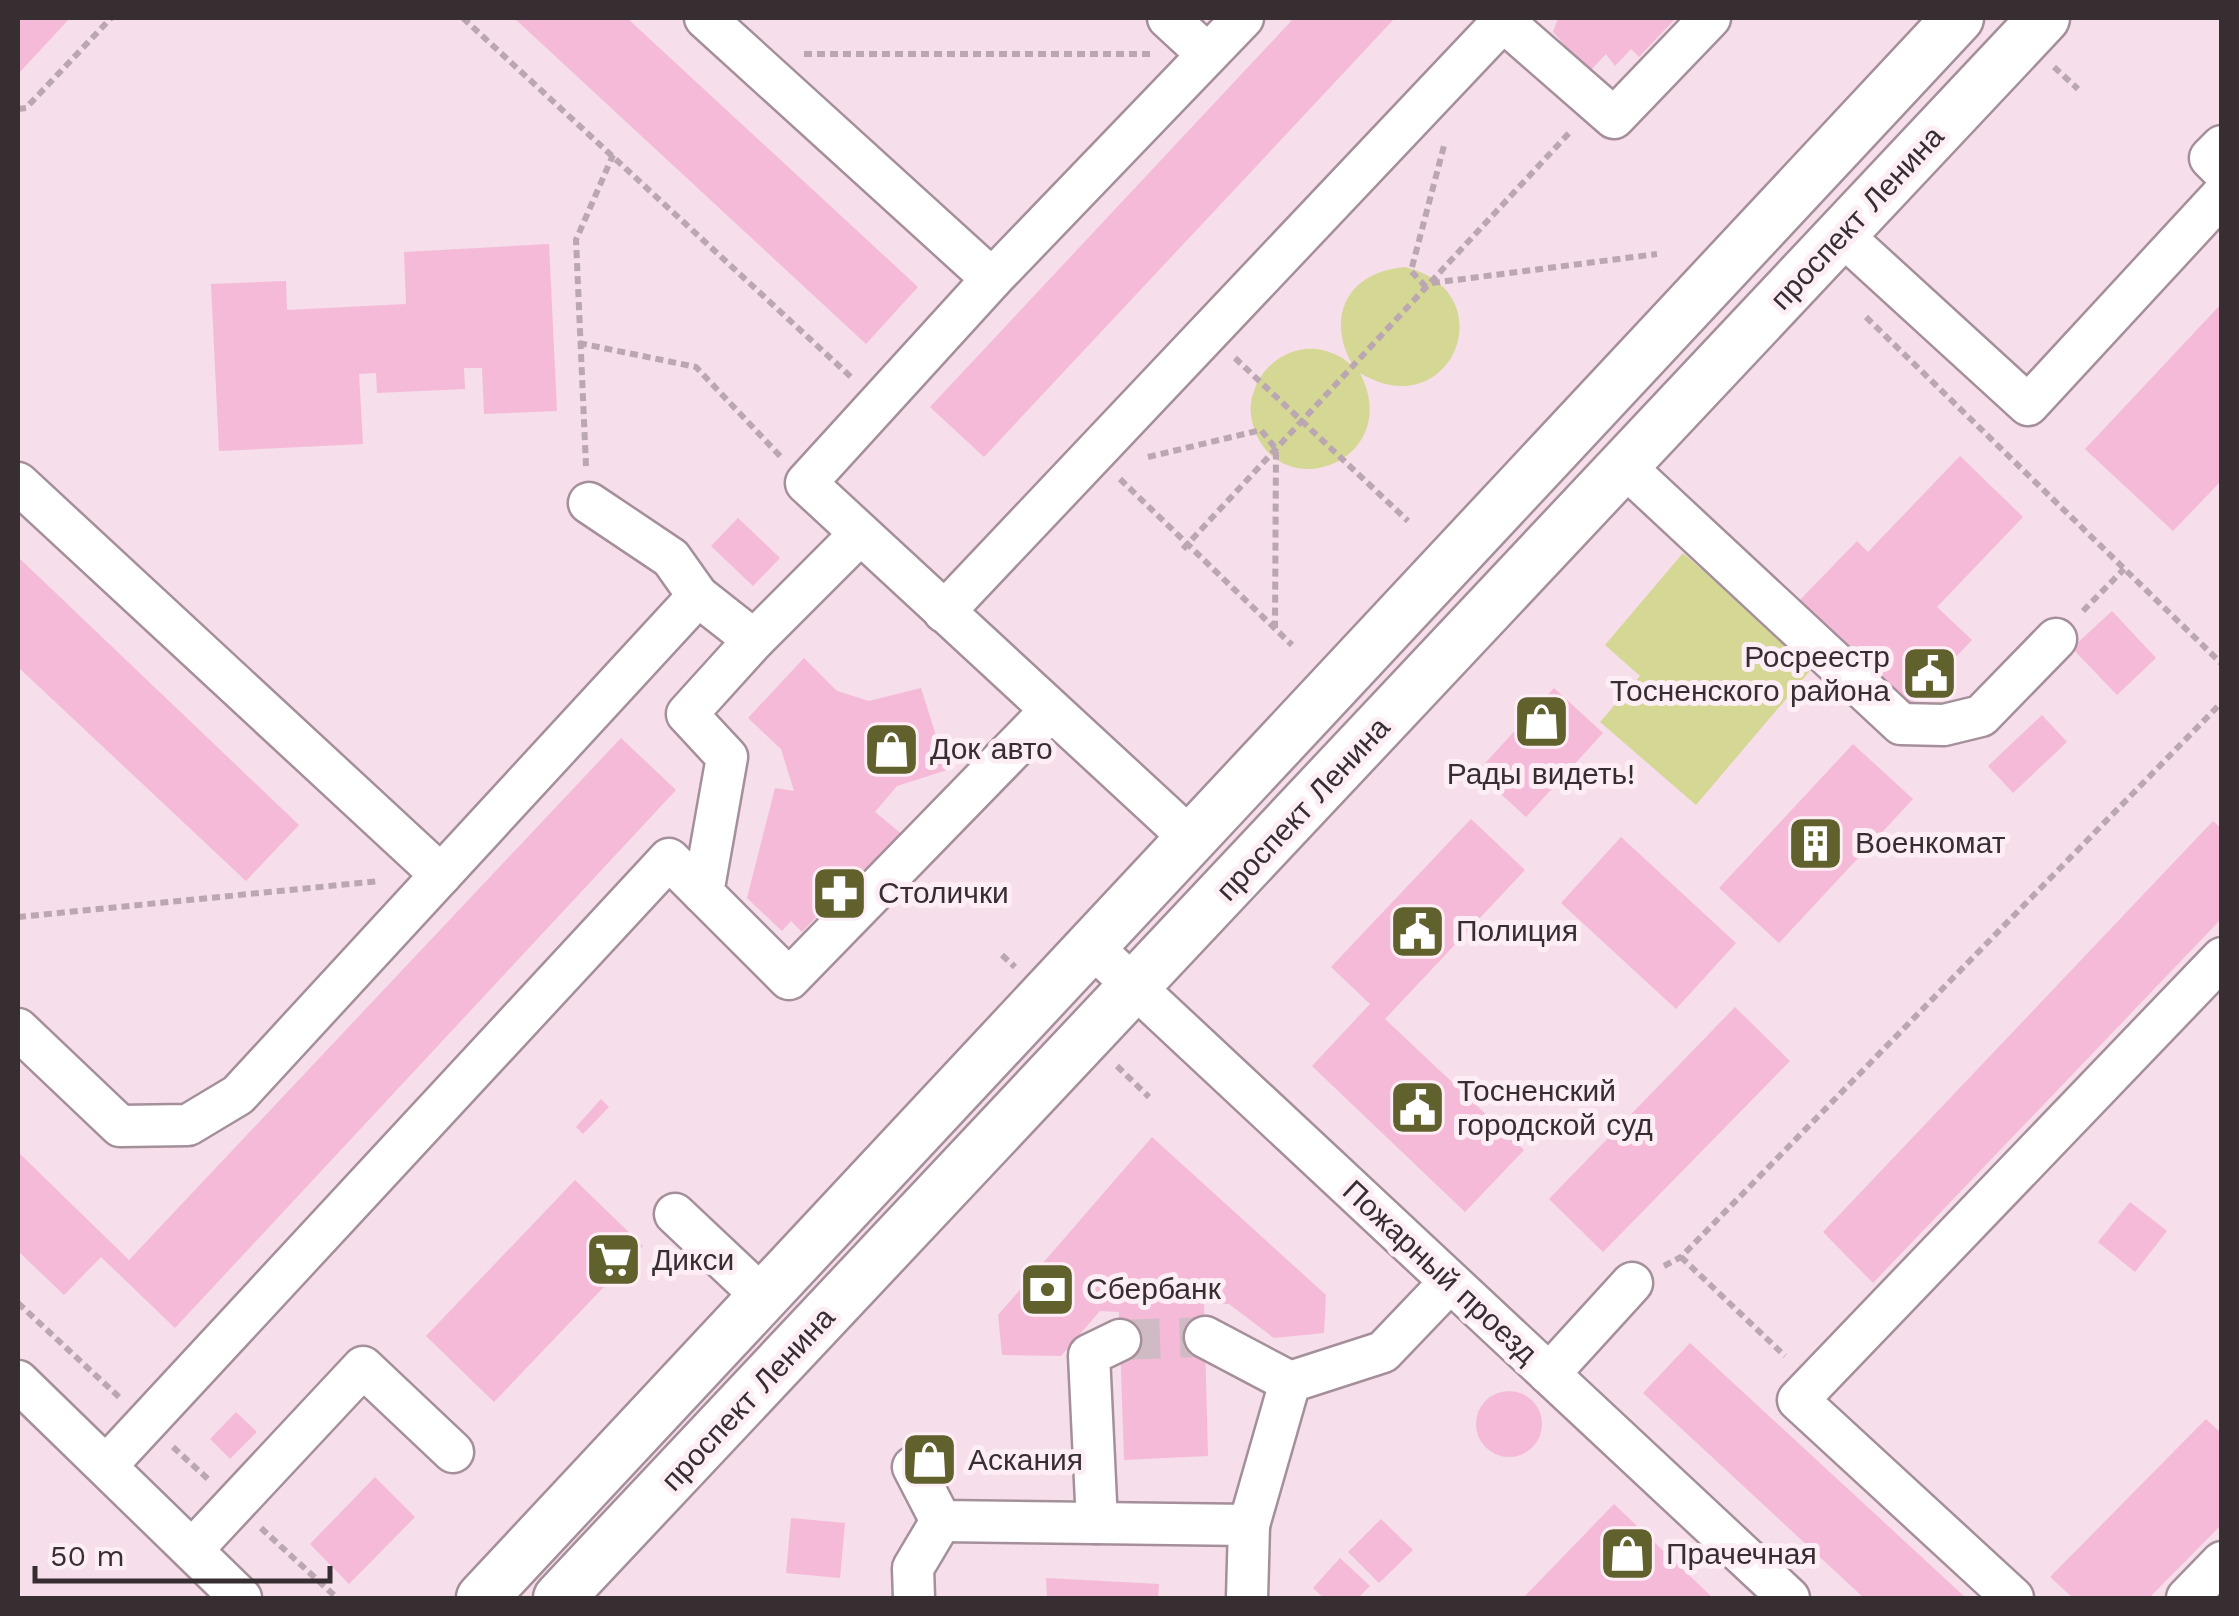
<svg xmlns="http://www.w3.org/2000/svg" width="2239" height="1616" viewBox="0 0 2239 1616" font-family="'Work Sans',sans-serif">
  <style>
    .green { fill: #d5d794 }
    .building { fill: #f4bad8 }
    .lines { fill: none; stroke-linecap: round; stroke-linejoin: round }
    .minor-tunnel { stroke: #d0bbc5; stroke-width: 40; stroke-dasharray: 40 20; stroke-linecap: butt }
    .minor-casing { stroke: #a48f9a; stroke-width: 45 }
    .major-casing { stroke: #a48f9a; stroke-width: 55 }
    .path { stroke: #bba7b1; stroke-width: 6; stroke-dasharray: 8 5; stroke-linecap: butt }
    .minor { stroke: #fff; stroke-width: 40 }
    .major { stroke: #fff; stroke-width: 50 }
    .labels { text-anchor: middle; stroke-width: 10; stroke-linejoin: round; paint-order: stroke }
    .street-label { font-size: 30px; fill: #372e32; stroke: #fdeef5 }
    .poi-label { font-size: 30px; fill: #372e32; stroke: #fdeef5; text-anchor: start }
  </style>
  <rect width="100%" height="100%" fill="#f6deea"/>
  <g class="green">
    <path d="M1405,267c102,25 46,161 -45,106 45,88 -80,135 -106,55 -4,-12 -5,-25 0,-37 11,-33 48,-52 80,-37 7,2 13,8 19,12 -28,-49 -6,-94 52,-99z"/>
    <path d="M1683,553l131,113 -118,139 -96,-83 40,-46 -35,-31z"/>
  </g>
  <g class="building">
    <path d="M18,18h52l-52,56z"/>
    <path d="M514,18h113l291,269 -52,57z"/>
    <path d="M1294,18h101l-411,439 -54,-50z"/>
    <path d="M1558,18h118l-37,39 -8,-8 -16,17 -9,-12 -17,18 -36,-40z"/>
    <path d="M549,244l8,167 -73,3 -2,-46h-18l1,21 -88,4 -1,-20 -17,1 4,70 -144,7 -8,-167 75,-3 1,29 119,-6 -2,-52z"/>
    <path d="M2222,303v177l-49,51 -88,-82z"/>
    <path d="M1960,456l63,61 -86,90 35,33 -64,67 -110,-105 59,-61 11,11z"/>
    <path d="M738,518l42,40 -27,28 -42,-40z"/>
    <path d="M18,557l281,268 -53,56 -228,-214z"/>
    <path d="M2112,611l44,47 -39,37 -45,-47z"/>
    <path d="M804,658l33,33 32,10 52,-13 26,82 -50,16 -22,26 35,29 -80,84 -11,-11 -17,18 -11,-11 -9,10 -35,-33 28,-110 19,3 -13,-42 -33,-31z"/>
    <path d="M1554,688l49,45 -77,84 -49,-45z"/>
    <path d="M2042,715l25,27 -54,51 -25,-27z"/>
    <path d="M621,738l55,52 -501,538 -74,-71 -37,38 -46,-44v-99l111,108z"/>
    <path d="M1853,744l60,55 -134,144 -60,-55z"/>
    <path d="M1471,819l54,51 -140,149 139,131 -59,62 -153,-146 58,-62 -39,-37z"/>
    <path d="M2213,821l9,8v89l-349,365 -50,-51z"/>
    <path d="M1621,837l115,106 -60,66 -115,-106z"/>
    <path d="M1735,1007l55,54 -187,191 -54,-53z"/>
    <path d="M601,1099l8,8 -26,27 -7,-7z"/>
    <path d="M1152,1137l174,158 -2,38 -50,5 -45,-34h-25l4,152 -84,4 -5,-148 -19,-1 -39,45 -59,-1 -4,-40z"/>
    <path d="M575,1180l68,66 -149,156 -68,-66z"/>
    <path d="M2130,1202l37,29 -32,41 -37,-30z"/>
    <path d="M1690,1343l276,255h-102l-221,-205z"/>
    <circle cx="1509" cy="1424" r="33"/>
    <path d="M236,1412l21,20 -27,27 -20,-20z"/>
    <path d="M2206,1419l16,15v90l-73,74h-76l-23,-21z"/>
    <path d="M375,1477l40,40 -66,67 -39,-40z"/>
    <path d="M1614,1504l99,94h-190z"/>
    <path d="M791,1518l54,5 -5,55 -54,-5z"/>
    <path d="M1381,1519l32,31 -34,33 -31,-31z"/>
    <path d="M1340,1558l30,28 -12,12h-34l-11,-10z"/>
    <path d="M1046,1578l113,6 -1,14h-111z"/>
  </g>
  <g class="lines">
    <path class="minor-tunnel" d="M1120,1340l85,-3"/>
    <defs>
      <g id="minor">
        <path d="M705,18l287,261 251,-261"/>
        <path d="M1168,18l39,36"/>
        <path d="M1503,18v3l111,97 96,-100"/>
        <path d="M2222,146l-12,12 12,12"/>
        <path d="M1841,234l187,171 194,-210"/>
        <path d="M992,279l-186,204 384,355"/>
        <path d="M1624,466l277,258 43,1 37,-9 75,-77"/>
        <path d="M18,483l423,392"/>
        <path d="M589,503l82,55 27,38"/>
        <path d="M860,534l-106,106 -67,74 40,43 -24,136 86,86 262,-269"/>
        <path d="M944,612l559,-591"/>
        <path d="M1090,945l699,653"/>
        <path d="M18,1029l102,97 68,-1 50,-30 460,-499 56,44"/>
        <path d="M675,1214l88,83"/>
        <path d="M1205,1337l85,45"/>
        <path d="M1549,1374l83,-91"/>
        <path d="M18,1381l223,217"/>
        <path d="M107,1465l562,-606 34,34"/>
        <path d="M913,1467l28,54 308,4 41,-143 93,-30 67,-70"/>
        <path d="M1097,1523l-8,-168 31,-15"/>
        <path d="M192,1550l171,-183 90,85"/>
        <path d="M914,1598l-1,-30 28,-47"/>
        <path d="M1247,1598l2,-73"/>
        <path d="M2013,1598l-215,-198 424,-442"/>
        <path d="M2187,1598l35,-36"/>
      </g>
      <g id="major">
        <path d="M482,1598l1476,-1580"/>
        <path d="M559,1598l1485,-1580"/>
      </g>
    </defs>
    <use href="#minor" class="minor-casing"/>
    <use href="#major" class="major-casing"/>
    <g class="path">
      <path d="M463,18l388,359"/>
      <path d="M804,54h347"/>
      <path d="M2054,67l24,22"/>
      <path d="M18,109l8,-1 85,-90"/>
      <path d="M1432,283l225,-29"/>
      <path d="M1426,287l-15,-16 34,-129"/>
      <path d="M1866,317l356,347"/>
      <path d="M579,343l117,24 85,90"/>
      <path d="M1235,358l173,163"/>
      <path d="M1148,457l113,-27 15,19 -1,179"/>
      <path d="M586,466l-10,-226 37,-85"/>
      <path d="M1120,479l172,166"/>
      <path d="M1183,549l387,-417"/>
      <path d="M2083,611l41,-42"/>
      <path d="M18,917l362,-36"/>
      <path d="M1002,955l13,12"/>
      <path d="M1117,1066l32,31"/>
      <path d="M1681,1257l104,99"/>
      <path d="M1664,1266l17,-9 541,-555"/>
      <path d="M18,1303l101,94"/>
      <path d="M173,1447l35,32"/>
      <path d="M261,1528l76,70"/>
    </g>
    <use href="#minor" class="minor"/>
    <use href="#major" class="major"/>
  </g>
  <defs>
    <symbol id="civic-square" viewBox="-11 -11 22 22"><rect x="-9" y="-9" width="18" height="18" rx="4" fill="#61612e" stroke="#fdeef5"/><path d="M-.6-6.5H3V-4.5H.6V-3L4-1V1h2V6H-6V1h2V-1L-.6-3ZM-1.2 2.5V6h2.4V2.5Z" fill="#fff"/></symbol>
    <symbol id="shop-square" viewBox="-11 -11 22 22"><rect x="-9" y="-9" width="18" height="18" rx="4" fill="#61612e" stroke="#fdeef5"/><path d="M-5-2.5h2.3a2.7 3.5 0 0 1 5.4 0H5L5.5 6h-11ZM-1.5-2.5h3a1.5 2.3 0 0 0-3 0Z" fill="#fff"/></symbol>
    <symbol id="building-square" viewBox="-11 -11 22 22"><rect x="-9" y="-9" width="18" height="18" rx="4" fill="#61612e" stroke="#fdeef5"/><path d="M-4-6H4V6H1V3H-1V6H-4ZM-2.5-4.3h1.7v1.8h-1.7ZM.8-4.3h1.7v1.8H.8ZM-2.5-1h1.7V.8h-1.7ZM.8-1h1.7V.8H.8Z" fill="#fff"/></symbol>
    <symbol id="pharmacy-square" viewBox="-11 -11 22 22"><rect x="-9" y="-9" width="18" height="18" rx="4" fill="#61612e" stroke="#fdeef5"/><path d="M-2-6h4v4h4v4h-4v4h-4v-4h-4v-4h4Z" fill="#fff"/></symbol>
    <symbol id="supermarket-square" viewBox="-11 -11 22 22"><rect x="-9" y="-9" width="18" height="18" rx="4" fill="#61612e" stroke="#fdeef5"/><path d="M-6-5.5h2.5l.6 2H6L4.5 2H-2.5L-4.4-4H-6ZM-1.5 3.2a1.3 1.3 0 1 0 .1 0ZM3 3.2a1.3 1.3 0 1 0 .1 0Z" fill="#fff"/></symbol>
    <symbol id="bank-square" viewBox="-11 -11 22 22"><rect x="-9" y="-9" width="18" height="18" rx="4" fill="#61612e" stroke="#fdeef5"/><path d="M-6-4H6V4H-6ZM0-2.3a2.3 2.3 0 1 0 0 4.6a2.3 2.3 0 1 0 0-4.6Z" fill="#fff"/></symbol>
  </defs>
  <g fill-rule="evenodd">
    <use href="#civic-square" x="1898" y="642" width="63" height="63"/>
    <use href="#shop-square" x="1510" y="690" width="63" height="63"/>
    <use href="#shop-square" x="860" y="718" width="63" height="63"/>
    <use href="#building-square" x="1784" y="812" width="63" height="63"/>
    <use href="#pharmacy-square" x="808" y="862" width="63" height="63"/>
    <use href="#civic-square" x="1386" y="900" width="63" height="63"/>
    <use href="#civic-square" x="1386" y="1076" width="63" height="63"/>
    <use href="#supermarket-square" x="582" y="1228" width="63" height="63"/>
    <use href="#bank-square" x="1016" y="1258" width="63" height="63"/>
    <use href="#shop-square" x="898" y="1428" width="63" height="63"/>
    <use href="#shop-square" x="1596" y="1522" width="63" height="63"/>
  </g>
  <g class="labels">
    <g class="street-label">
      <text transform="translate(1857 218) rotate(-47)" y="10">проспект Ленина</text>
      <text transform="translate(1303 809) rotate(-47)" y="10">проспект Ленина</text>
      <text transform="translate(1440 1272) rotate(43)" y="10">Пожарный проезд</text>
      <text transform="translate(748 1399) rotate(-47)" y="10">проспект Ленина</text>
    </g>
    <g class="poi-label">
      <text x="1890" y="667" text-anchor="end">Росреестр<tspan x="1890" dy="34">Тосненского района</tspan></text>
      <text x="930" y="759">Док авто</text>
      <text x="1541" y="784" text-anchor="middle">Рады видеть!</text>
      <text x="1855" y="853">Военкомат</text>
      <text x="878" y="903">Столички</text>
      <text x="1456" y="941">Полиция</text>
      <text x="1457" y="1101">Тосненский<tspan x="1457" dy="34">городской суд</tspan></text>
      <text x="652" y="1270">Дикси</text>
      <text x="1086" y="1299">Сбербанк</text>
      <text x="968" y="1470">Аскания</text>
      <text x="1666" y="1564">Прачечная</text>
    </g>
  </g>
  <rect width="2239" height="1616" fill="none" stroke="#372e32" stroke-width="40"/>
  <path d="M35 1566v15h295v-15" fill="none" stroke="#372e32" stroke-width="5"/>
  <text x="50" y="1566" font-size="30" fill="#372e32" stroke="#fdeef5" stroke-width="8" paint-order="stroke">50 m</text>
</svg>
